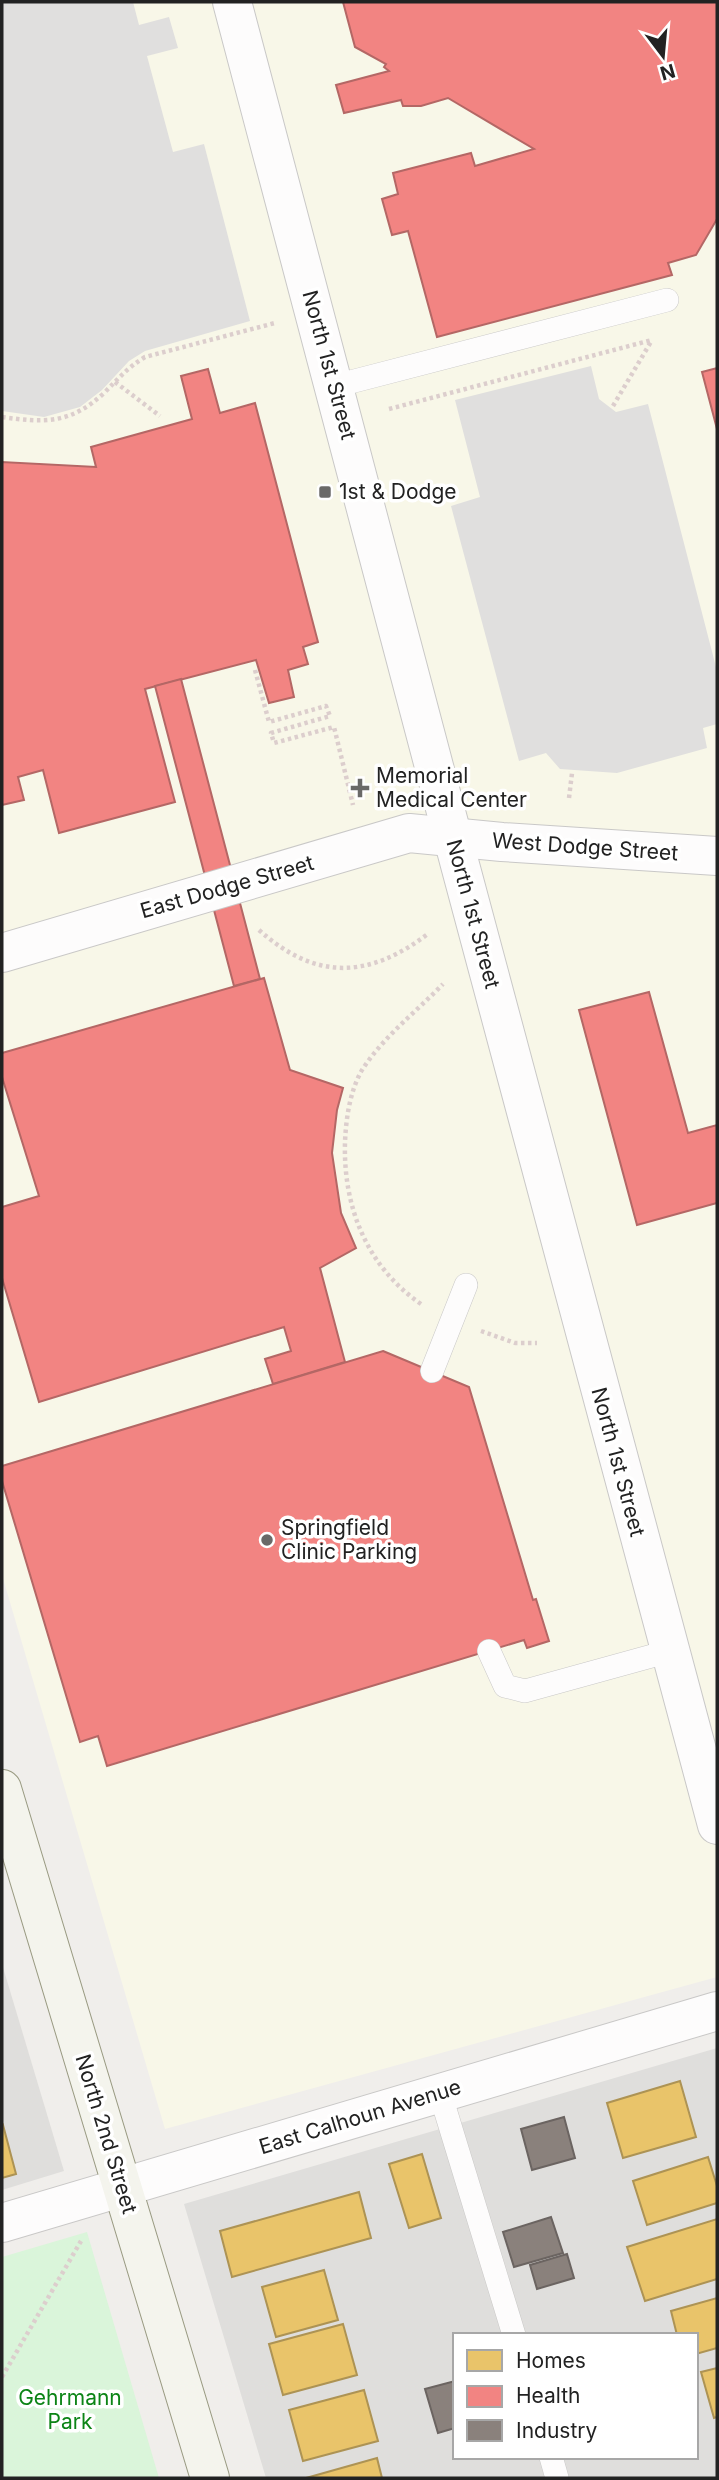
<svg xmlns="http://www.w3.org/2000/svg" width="719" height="2480" viewBox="0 0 719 2480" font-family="Inter,sans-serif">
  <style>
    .residential { fill: #dfdedc; fill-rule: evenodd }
    .education { fill: #f8f7e8 }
    .park { fill: #daf5da }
    .parking { fill: #e0dfde }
    .homes { fill: #e9c46a; stroke: #ad9354; stroke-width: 2 }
    .health { fill: #f28482; stroke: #b46765; stroke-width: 2 }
    .industry { fill: #8a817c; stroke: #6b6461; stroke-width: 2 }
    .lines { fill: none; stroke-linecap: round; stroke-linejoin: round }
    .lane-casing { stroke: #c9c8c7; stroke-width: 24 }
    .street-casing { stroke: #c9c8c7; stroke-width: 40 }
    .secondary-casing { stroke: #999a82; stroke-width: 40 }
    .path { stroke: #dccecd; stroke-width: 4.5; stroke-dasharray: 3.5 3.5; stroke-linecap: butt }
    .lane { stroke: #fdfcfc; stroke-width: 23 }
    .street { stroke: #fdfcfc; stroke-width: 38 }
    .secondary { stroke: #f4f4ed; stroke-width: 38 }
    .poi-dot { fill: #6a6968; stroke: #fff; stroke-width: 2.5 }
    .labels { text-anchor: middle; stroke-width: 7; stroke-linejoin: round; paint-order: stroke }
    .street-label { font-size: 21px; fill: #222; stroke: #fff }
    .poi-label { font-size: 21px; fill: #222; stroke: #fff; text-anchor: start }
    .park-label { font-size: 21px; fill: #0c8416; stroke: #fff }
  </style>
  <rect width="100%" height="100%" fill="#f0eeeb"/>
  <g class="residential">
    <path d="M2,1964l62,207 -62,19z"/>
    <path d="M717,2048v430h-451l-82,-274zM455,2335h241v122h-241z"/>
  </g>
  <path class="education" d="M2,2h715v1975l-552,152 -163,-554z"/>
  <path class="park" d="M87,2232l72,246h-157v-221z"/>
  <g class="parking">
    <path d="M2,2h131l6,23 30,-8 9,31 -31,8 26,96 31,-8 46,177 -105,30 -16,10 -27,29 -22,17 -36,10 -42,-6z"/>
    <path d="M591,366l8,33 17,13 32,-8 69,267v53l-14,4 4,20 -90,25 -57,-4 -14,-16 -27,8 -68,-255 29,-9 -25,-97z"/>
  </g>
  <g class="homes">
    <path d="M680,2081l16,56 -73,21 -16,-55z"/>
    <path d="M3,2125l13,49 -14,4v-52z"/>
    <path d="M422,2154l19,64 -32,10 -20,-64z"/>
    <path d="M708,2157l9,29v17l-70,22 -14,-44z"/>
    <path d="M359,2192l12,46 -139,39 -12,-46z"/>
    <path d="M717,2219v60l-72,22 -18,-54z"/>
    <path d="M324,2270l14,50 -62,17 -14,-50z"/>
    <path d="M717,2298v50l-21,6v-19h-19l-6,-24z"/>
    <path d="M343,2324l14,51 -74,20 -14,-51z"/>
    <path d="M717,2368v49l-3,1 -13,-46z"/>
    <path d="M364,2390l14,51 -75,20 -14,-51z"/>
    <path d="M377,2458l5,20h-76z"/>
  </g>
  <g class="health">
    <path d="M343,2h374v217l-21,36 -28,8 4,12 -235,62 -29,-106 -16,4 -10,-36 16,-5 -5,-21 78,-20 4,13 59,-17 -86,-51 -27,8h-18l-2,-6 -57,13 -8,-28 53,-14 -5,-4 2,-3 -31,-17z"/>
    <path d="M717,368v61l-15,-57z"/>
    <path d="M208,369l12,44 35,-10 63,239 -15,5 5,17 -20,6 6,27 -25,6 -13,-43 -111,29 30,113 -116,31 -16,-63 -25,7 6,23 -22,5v-343l94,5 -5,-20 101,-28 -11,-43z"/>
    <path d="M181,679l79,300 -26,7 -79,-300z"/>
    <path d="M264,978l26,92 53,18 -6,22 -5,43 9,60 15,35 -36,20 25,94 -72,22 -8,-25 26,-8 -7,-24 -245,75 -37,-124v-71l37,-11 -37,-119v-24z"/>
    <path d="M649,992l39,141 29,-8v78l-80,22 -58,-215z"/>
    <path d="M383,1351l86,36 64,213 3,-1 13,42 -22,7 -3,-8 -417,126 -9,-30 -18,6 -78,-261v-15z"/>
  </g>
  <g class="industry">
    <path d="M564,2117l11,41 -43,12 -11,-41z"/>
    <path d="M551,2217l12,36 -49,14 -11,-35z"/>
    <path d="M567,2254l7,24 -37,11 -7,-24z"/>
    <path d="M455,2381v47l-17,5 -13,-44z"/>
  </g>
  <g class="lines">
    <defs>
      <g id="lane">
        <path d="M335,386l332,-86"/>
        <path d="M432,1371l34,-86"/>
        <path d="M489,1651l16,35 20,5 145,-40"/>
        <path d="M440,2093l74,242"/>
        <path d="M551,2457l6,21"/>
      </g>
      <g id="street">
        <path d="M232,2c161,608 320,1216 485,1823"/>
        <path d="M2,953l407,-120 93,9 215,14"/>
        <path d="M2,2223l715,-212"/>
      </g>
      <path id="secondary" d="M2,1789l208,689"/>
    </defs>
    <use href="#lane" class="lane-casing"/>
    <use href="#street" class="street-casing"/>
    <use href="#secondary" class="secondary-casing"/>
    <g class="path">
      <path d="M115,382l45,34"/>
      <path d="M613,406l39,-66"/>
      <path d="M389,409l263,-69"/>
      <path d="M2,417c42,6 69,7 102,-24 14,-14 23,-25 41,-36l130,-34"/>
      <path d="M255,670l14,52 57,-16 4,10 -59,17 3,10 60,-16 19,78"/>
      <path d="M569,798l3,-25"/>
      <path d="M259,930c57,51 110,49 170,3"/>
      <path d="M421,1304c-54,-37 -78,-97 -76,-162 1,-24 5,-51 17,-72 22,-34 53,-57 81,-86"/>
      <path d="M481,1331l34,12h22"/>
      <path d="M2,2377l79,-136"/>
    </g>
    <use href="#lane" class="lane"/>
    <use href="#street" class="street"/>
    <use href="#secondary" class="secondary"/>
  </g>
  <g class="poi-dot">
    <rect x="318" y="485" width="14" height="14" rx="3.5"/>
    <path d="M356.5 777.5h7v7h7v7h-7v7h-7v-7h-7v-7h7z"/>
    <circle cx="267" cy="1540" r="7"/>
  </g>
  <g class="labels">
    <g class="street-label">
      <text transform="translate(329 365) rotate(75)" y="7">North 1st Street</text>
      <text transform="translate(585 847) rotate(4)" y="7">West Dodge Street</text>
      <text transform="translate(227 887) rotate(-16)" y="7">East Dodge Street</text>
      <text transform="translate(473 914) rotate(75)" y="7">North 1st Street</text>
      <text transform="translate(618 1462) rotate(75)" y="7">North 1st Street</text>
      <text transform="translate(360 2117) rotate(-17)" y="7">East Calhoun Avenue</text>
      <text transform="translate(106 2134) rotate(73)" y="7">North 2nd Street</text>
    </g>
    <g class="poi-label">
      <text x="339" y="499">1st &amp; Dodge</text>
      <text x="376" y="783">Memorial<tspan x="376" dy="24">Medical Center</tspan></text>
      <text x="281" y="1535">Springfield<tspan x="281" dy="24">Clinic Parking</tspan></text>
    </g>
    <g class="park-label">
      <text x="70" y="2405">Gehrmann<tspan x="70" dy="24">Park</tspan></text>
    </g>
  </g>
  <rect width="719" height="2480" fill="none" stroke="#222222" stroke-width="7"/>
  <rect x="453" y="2333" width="245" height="126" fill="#ffffff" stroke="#a7a7a7" stroke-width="2"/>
  <rect x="467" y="2350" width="35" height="21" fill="#e9c46a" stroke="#a7a7a7" stroke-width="2"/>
  <text x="516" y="2368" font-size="21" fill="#222222">Homes</text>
  <rect x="467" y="2386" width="35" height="21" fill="#f28482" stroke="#a7a7a7" stroke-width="2"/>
  <text x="516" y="2403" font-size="21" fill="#222222">Health</text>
  <rect x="467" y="2420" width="35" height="21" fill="#8a817c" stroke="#a7a7a7" stroke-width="2"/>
  <text x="516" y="2438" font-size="21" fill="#222222">Industry</text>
  <g transform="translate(663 56) rotate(164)" stroke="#ffffff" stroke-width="5" paint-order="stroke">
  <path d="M0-5L12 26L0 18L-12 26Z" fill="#222222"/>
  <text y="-10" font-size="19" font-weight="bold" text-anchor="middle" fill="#222222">N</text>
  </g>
</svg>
